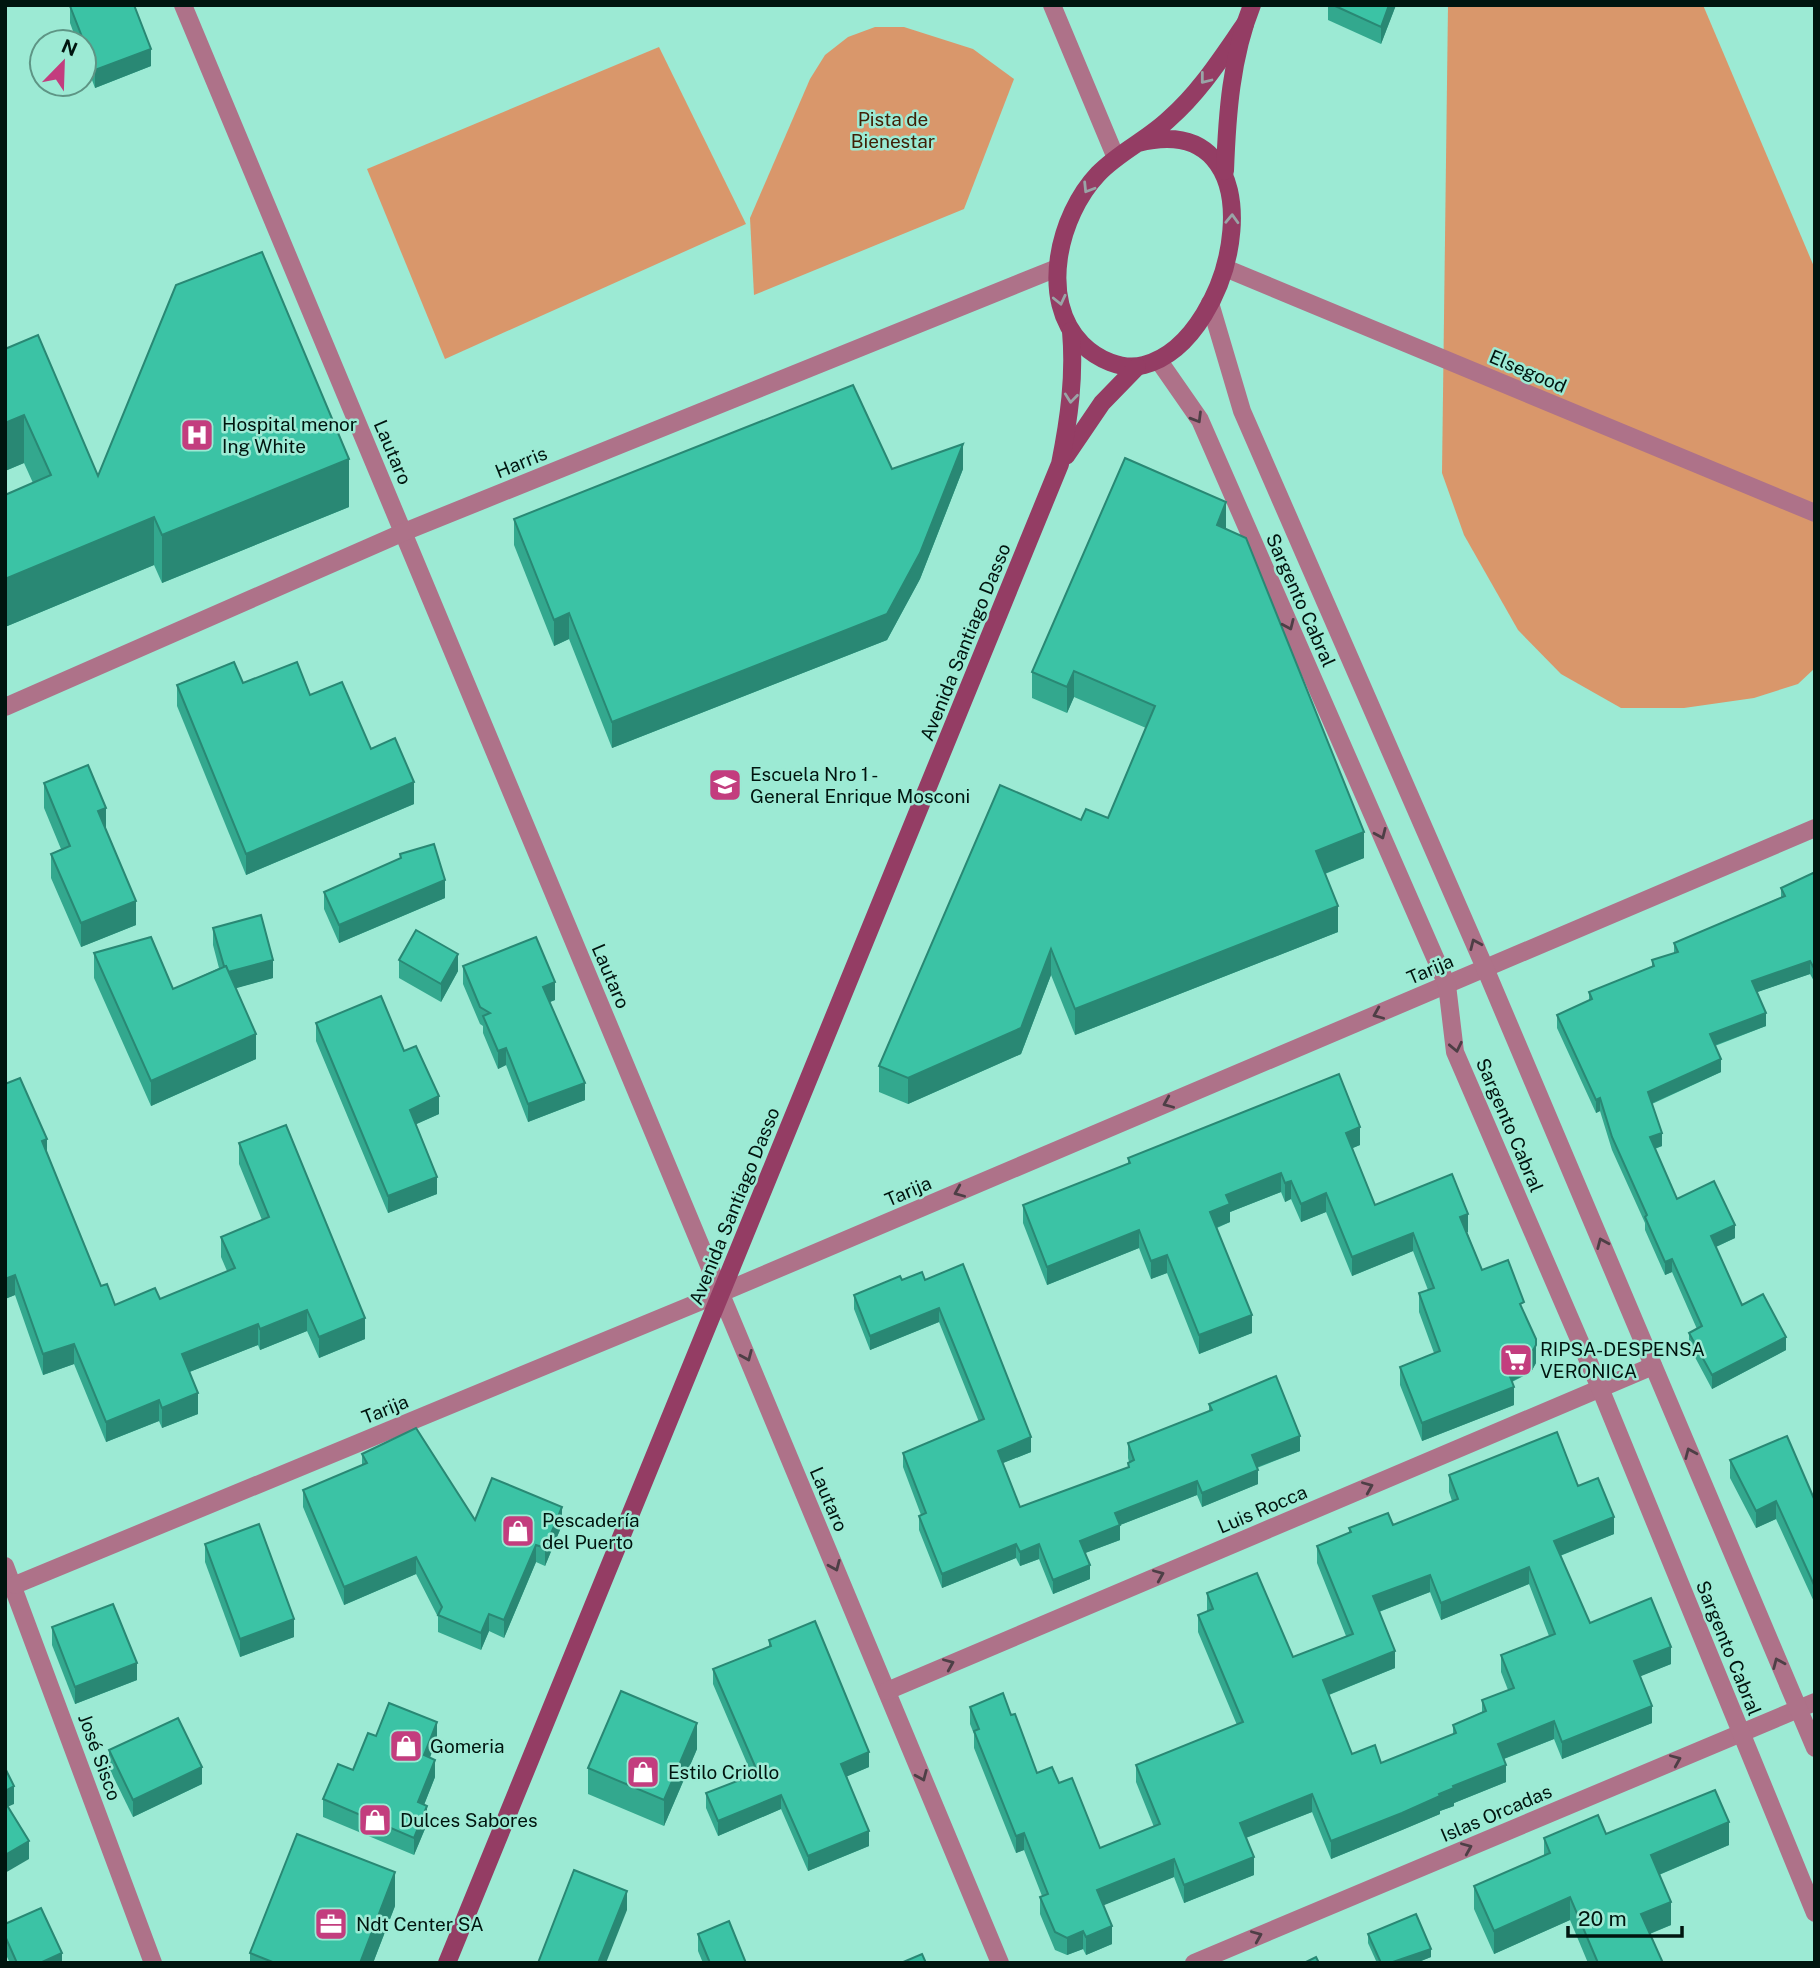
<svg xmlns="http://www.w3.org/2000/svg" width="1820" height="1968" viewBox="0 0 1820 1968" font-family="'Public Sans',sans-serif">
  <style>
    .green { fill: #d9976b }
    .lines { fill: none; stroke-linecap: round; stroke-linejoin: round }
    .minor { stroke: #ae7289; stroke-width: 18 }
    .tertiary { stroke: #ae7289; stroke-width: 18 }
    .secondary { stroke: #943d64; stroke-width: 18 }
    .wall { fill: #33a88e; fill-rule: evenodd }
    .shaded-wall { fill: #298874 }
    .building { fill: #3bc3a5; stroke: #298874; stroke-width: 2; fill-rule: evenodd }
    .oneway { stroke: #99a5a7 }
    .oneway2 { stroke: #4e3f46 }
    .labels { text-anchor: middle; stroke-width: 5; stroke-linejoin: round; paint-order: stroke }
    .park-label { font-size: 19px; fill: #402007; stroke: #9cead4 }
    .street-label { font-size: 19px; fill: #00150f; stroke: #9cead4 }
    .poi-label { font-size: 19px; fill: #00150f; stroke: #9cead4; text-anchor: start }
  </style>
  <rect width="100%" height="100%" fill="#9cead4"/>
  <g class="green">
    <path d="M1448,5h255l112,264v399l-17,16 -44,14 -70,10h-63l-60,-34 -43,-44 -54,-95 -22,-62z"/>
    <path d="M875,27h29l69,22 41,30 -50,130 -210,86 -4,-77 60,-139 15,-24 23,-18z"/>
    <path d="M659,47l87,177 -301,135 -78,-190z"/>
  </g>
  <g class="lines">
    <g class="minor">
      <path d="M183,5l817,1958"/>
      <path d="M1052,5l64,153"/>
      <path d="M1225,268l590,245"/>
      <path d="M5,707l399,-175 653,-264"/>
      <path d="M5,1566l148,397"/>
      <path d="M15,1585l706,-292 1094,-465"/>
      <path d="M887,1691l766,-325"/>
      <path d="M1194,1963l621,-261"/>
    </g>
    <g class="tertiary">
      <path d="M1210,303l32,108 243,557 330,780"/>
      <path d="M1159,361l41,59 247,565 8,67 145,336 215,525"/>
    </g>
    <g class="secondary">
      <path d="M1138,143c145,-37 102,197 6,222 -22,6 -47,-6 -62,-21 -44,-44 -23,-129 16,-170 21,-22 49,-34 71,-55 31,-27 53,-62 76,-95"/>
      <path d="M1225,171c2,-55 6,-114 27,-166"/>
      <path d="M1066,456l36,-53 35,-36"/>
      <path d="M447,1963l613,-1499c9,-45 15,-87 11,-133"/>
    </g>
  </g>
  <g class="wall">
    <path d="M1328,5h68l-15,39 -53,-24z"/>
    <path d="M70,6l81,60 -56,22 -11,-29v-17h-7l-7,-19z"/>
    <path d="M5,349l93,127 251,31 -187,76 -8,-18 -149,62v-132l28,-12 -9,-20 -19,8z"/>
    <path d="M892,469h71l-43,110 -33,61 -275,108 -43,-109 -15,7 -40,-101v-26z"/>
    <path d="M1226,529l138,329 -39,16 13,58 -263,103 -24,-60 -30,79 -113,50 -29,-12v-26l229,-248 38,-90 -72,-31 -7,16 -35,-15v-26z"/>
    <path d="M243,683l67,12 61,54 43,55 -168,71 -69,-169v-21z"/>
    <path d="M44,783l62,48 30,94 -55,22 -30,-69v-24l10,-5 -17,-41z"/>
    <path d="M400,854l45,44 -106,45 -15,-34v-17l76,-33z"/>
    <path d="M1815,876v107l-5,-9 -53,18 9,34 -51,20 6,26 -69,32 10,42 -7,3 22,50 58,39 -19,9 26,58 44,45 -74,39 -23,-43v-13l8,-4 -25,-57 -7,3 -20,-45v-7l-33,-73 -12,-39 -4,2 -39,-85v-13l32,-15v-8l63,-25v-7l22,-7v-10l107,-46v-9z"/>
    <path d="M213,928l60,50 -38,10 21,71 -105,47 -57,-128v-25l79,36 46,-21 -6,-23z"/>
    <path d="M399,960l59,11 -17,31 -42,-24z"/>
    <path d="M463,966l92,34 -6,2 36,98 -57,22 -22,-57 -8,4 -15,-36v-7l-3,-2 -17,-40z"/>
    <path d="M316,1023l88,28 35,63 -23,10 21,70 -49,19 -72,-172z"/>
    <path d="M5,1084l42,70 54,132 14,19 45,-6 67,-28 -6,-14v-20l41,-17 -23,-56v-21l126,196 -46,19 -12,-27 -47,19 -2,-5 -69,27 9,42 -36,14 -3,-7 -53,21 -32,-78 -31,11 -28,-80 -10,4z"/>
    <path d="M1360,1145l-8,3 23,57 93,27h-1l15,38 42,42 12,51 -5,9 -19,10 2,23 -92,36 -22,-56v-18l34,-14 -15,-41v-19l9,-3 -15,-39 -61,25 -26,-64 -25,10 -10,-23 -6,3 -4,-10 -51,20v10l-13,6 35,105 -53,21 -32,-81 -16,6 -12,-31 -92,37 -24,-62v-18l105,-41v-6z"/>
    <path d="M902,1280h23l106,172 -28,11 17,44 108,-40v-4l1,-1 -1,-4v-15l81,-32v-7l91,47 -43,17 1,16 -56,23 -5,-12 -77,30v15l-35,13 5,26 -37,15 -14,-35 -19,7 -4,-8 -74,30 -23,-58v-14l2,-1 -18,-48v-14l76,-31 -40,-100 -69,28 -16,-41v-14z"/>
    <path d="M362,1454l113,66 87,5 -17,41 -9,-4 -32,76 -15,-7 -8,19 -43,-18v-15l-22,-43 -72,31 -41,-98v-17l59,-24z"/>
    <path d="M1730,1460l85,41v103l-39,-85 -20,9 -26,-50z"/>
    <path d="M1449,1475l129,11 36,48 -54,22 30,67 81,41 -31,12 12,47 -90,36 -8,-20 -50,20 2,23 -52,21v3l-14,5v3l-38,16 -71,29 -19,-47 -66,26 8,37 -70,28 -10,-26 -71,28 9,39 -26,11 -3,-6 -16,6 -12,-5 -15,-36v-17l2,-1 -18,-46 -8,3 -42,-105v-14l-4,-10v-17l41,8 26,58 22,10 41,65 54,-21 -18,-45v-17l101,-40 -39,-93v-17l9,-4v-18l86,64 53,-21 -29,-73v-17l32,-13v-5l44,-3 59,-24 -3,-9zM1529,1584l20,52 -48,19v17l7,18 -26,10v12l-29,13v9l-72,29 -29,-9 -23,-59 66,-27 -16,-56 51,-20 11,28z"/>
    <path d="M205,1544l89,93 -54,20 -35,-95z"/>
    <path d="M52,1627l85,53 -62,24 -23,-59z"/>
    <path d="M769,1640l100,127 -22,9 22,70 -61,25 -27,-62 -63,27 -12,-28v-15l46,-18 -39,-91v-15l56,-22z"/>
    <path d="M376,1736l61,3 -7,18 5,20 -11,28 3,19 -13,31 -91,-38v-18l30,-29z"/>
    <path d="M697,1749l-33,77 -76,-32v-26z"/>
    <path d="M109,1750l93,34 -69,33 -24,-49z"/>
    <path d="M1606,1834l123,11 -70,30 12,50 -21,9 13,29h-75l-18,-43 -76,34 -20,-45v-23l70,-30v-18z"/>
    <path d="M395,1906l-22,57h-123v-10z"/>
    <path d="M5,1924l57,39h-52l-5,-10z"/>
    <path d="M698,1934l48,29h-43l-5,-12z"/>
    <path d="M1368,1934l63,23 -15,6h-39l-9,-20z"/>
  </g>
  <g class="shaded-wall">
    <path d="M1389,5h7l-15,39v-17z"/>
    <path d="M151,49v17l-56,22v-18z"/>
    <path d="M24,415v48l-19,8v-48z"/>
    <path d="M963,444v25l-43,110 -33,61 -275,108v-26z"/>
    <path d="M349,459v48l-187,76v-48z"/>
    <path d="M1226,502v26l-9,23v-26z"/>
    <path d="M154,517v48l-149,62v-48z"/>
    <path d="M569,613v26l-15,7v-26z"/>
    <path d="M1074,671v26l-7,16v-26z"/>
    <path d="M414,782v22l-168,71v-21z"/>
    <path d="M106,808v24l-8,-21z"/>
    <path d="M1364,832v26l-48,19v-26z"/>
    <path d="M445,880v18l-106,45v-18z"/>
    <path d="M136,901v24l-55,22v-24z"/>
    <path d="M1338,906v26l-263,103v-26z"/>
    <path d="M1051,949v26l-30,79 -113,50v-26z"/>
    <path d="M458,954v17l-17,31v-18z"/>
    <path d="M273,960v18l-47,13v-18z"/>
    <path d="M1810,961v13l-58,20v-13z"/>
    <path d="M555,982v18l-12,5v-18z"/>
    <path d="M1766,1013v13l-56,21v-13z"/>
    <path d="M256,1034v25l-105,47v-25z"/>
    <path d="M506,1048v17l-8,4v-18z"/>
    <path d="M1721,1059v13l-73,33v-13z"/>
    <path d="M585,1083v17l-57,22v-18z"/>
    <path d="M439,1096v18l-29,13v-17z"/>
    <path d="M1600,1098v13l-4,2v-13z"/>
    <path d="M1360,1127v18l-14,6v-18z"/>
    <path d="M1662,1133v13l-12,4v-13z"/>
    <path d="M47,1139v20l-5,-18z"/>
    <path d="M1281,1173v19l-51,20v10l-20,8v-18l16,-17z"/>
    <path d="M437,1177v17l-49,19v-17z"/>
    <path d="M1291,1181v18l-6,3v-19z"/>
    <path d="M1326,1193v19l-25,10v-18z"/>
    <path d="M1468,1214v18l-8,3v-18z"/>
    <path d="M1735,1225v13l-24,11v-13z"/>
    <path d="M1139,1230v18l-92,37v-18z"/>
    <path d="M1413,1233v18l-61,25v-19z"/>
    <path d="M1167,1255v18l-16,6v-18z"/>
    <path d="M1672,1259v13l-7,3v-13z"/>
    <path d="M15,1275v20l-10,4v-20z"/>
    <path d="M939,1308v14l-69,28v-14z"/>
    <path d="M307,1310v21l-47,19v-21z"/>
    <path d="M1252,1315v18l-53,21v-19z"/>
    <path d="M365,1318v21l-46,19v-21z"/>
    <path d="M258,1324v21l-76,30v-21z"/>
    <path d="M1786,1337v13l-74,39v-14z"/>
    <path d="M1536,1339v24l-5,9 -25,12v-18z"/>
    <path d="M74,1344v20l-31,11v-21z"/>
    <path d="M1514,1387v18l-92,36v-18z"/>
    <path d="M198,1393v21l-36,14v-20z"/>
    <path d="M159,1400v21l-53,21v-20z"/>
    <path d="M1300,1436v15l-48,18v-14z"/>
    <path d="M1031,1437v15l-33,13v-14z"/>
    <path d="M1258,1470v14l-56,23v-14z"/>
    <path d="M1197,1481v14l-82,32v-14z"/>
    <path d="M1776,1501v18l-20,9v-17z"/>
    <path d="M562,1507v18l-17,41v-18z"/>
    <path d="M1614,1517v17l-60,24v-17z"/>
    <path d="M1120,1525v15l-40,15v-14z"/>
    <path d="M1016,1544v14l-74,30v-14z"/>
    <path d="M1039,1544v15l-19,7v-14z"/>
    <path d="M536,1545v17l-32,76v-18z"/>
    <path d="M416,1557v17l-72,31v-18z"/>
    <path d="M1090,1565v14l-37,15v-14z"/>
    <path d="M1529,1567v17l-88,36v-17z"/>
    <path d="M1430,1575v17l-57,22v-18z"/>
    <path d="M489,1614v17l-8,19v-17z"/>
    <path d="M294,1619v18l-54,20v-18z"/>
    <path d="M1671,1647v17l-37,15v-18z"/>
    <path d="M1395,1651v17l-72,29v-17z"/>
    <path d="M137,1663v17l-62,24v-17z"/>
    <path d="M1652,1706v17l-90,36v-17z"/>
    <path d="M1554,1721v18l-56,22v-17z"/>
    <path d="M437,1722v17l-13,34v-18z"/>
    <path d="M697,1723v26l-33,77v-26z"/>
    <path d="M869,1752v15l-28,12v-15z"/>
    <path d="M435,1760v17l-17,43v-18z"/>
    <path d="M1506,1765v17l-52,21v3l-14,5v3l-38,16 -71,29v-18l108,-47 14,-8z"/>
    <path d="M202,1767v17l-69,33v-17z"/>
    <path d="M14,1786v18l-9,4v-17z"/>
    <path d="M1312,1794v18l-72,28v-17z"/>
    <path d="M781,1795v14l-63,27v-15z"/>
    <path d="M427,1806v18l-13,31v-17z"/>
    <path d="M1729,1822v23l-78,33v-23z"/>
    <path d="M869,1831v15l-61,25v-15z"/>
    <path d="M1024,1833v17l-8,3v-17z"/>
    <path d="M29,1841v18l-24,14v-18z"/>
    <path d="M1254,1857v18l-70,28v-18z"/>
    <path d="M1174,1859v18l-77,31v-18z"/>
    <path d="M395,1872v34l-22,57h-13z"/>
    <path d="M627,1891v19l-21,53h-8z"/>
    <path d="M1570,1897v23l-76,34v-23z"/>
    <path d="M1671,1902v23l-30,12v-23z"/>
    <path d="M1112,1926v18l-26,11v-18z"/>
    <path d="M1083,1931v18l-16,6v-17z"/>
    <path d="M1431,1949v8l-15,6h-26z"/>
    <path d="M62,1953v10h-22z"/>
  </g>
  <g class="building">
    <path d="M72,5h62l17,44 -56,21 -25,-64z"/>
    <path d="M1333,5h56l-8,22z"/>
    <path d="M262,252l87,207 -187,76 -8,-18 -149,62v-84l46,-20 -27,-60 -19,8v-74l33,-14 60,141 78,-191z"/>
    <path d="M853,385l39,84 71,-25 -43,109 -33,61 -275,108 -43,-109 -15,7 -40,-101z"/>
    <path d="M1125,458l101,44 -9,23 29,13 118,294 -48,19 22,55 -263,103 -24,-60 -30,79 -113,50 -29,-12 121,-281 81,35 5,-11 22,9 47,-112 -81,-35 -7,16 -35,-15z"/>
    <path d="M234,662l9,21 54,-21 13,33 32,-13 29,67 24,-11 19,44 -168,72 -69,-169z"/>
    <path d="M88,765l18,43 -8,3 38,90 -55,22 -30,-69 19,-8 -26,-63z"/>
    <path d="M434,844l11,36 -106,45 -15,-33 77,-34 -1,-4z"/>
    <path d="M1813,873l2,3v94l-5,-9 -58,20 14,32 -56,21 11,25 -73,33 14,41 -12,4 27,62 37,-18 21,44 -24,11 31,69 21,-11 23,43 -74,38 -23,-42 13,-7 -30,-67 -7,3 -20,-45 2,-2 -35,-78 -12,-39 -4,2 -39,-85 35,-16 -3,-7 65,-26 -2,-6 26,-8 -4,-9 111,-47 -4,-8z"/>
    <path d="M261,915l12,45 -45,12 -2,-6h-2l-11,-38z"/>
    <path d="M416,930l42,24 -17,30 -42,-24z"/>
    <path d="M151,937l22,52 53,-23 30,68 -105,47 -57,-128z"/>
    <path d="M536,937l19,45 -12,5 42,96 -57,21 -22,-56 -8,3 -15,-35 7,-3 -10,-6 -17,-41z"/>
    <path d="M381,996l23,55 12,-5 23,50 -29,14 27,67 -49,19 -72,-173z"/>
    <path d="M1339,1074l21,53 -14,6 29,72 77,-31 16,40 -8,3 22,53 26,-10 16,42 -4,2 16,35v6l-5,9 -25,12 8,21 -92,36 -22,-56 40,-16 -21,-58 15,-5 -21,-55 -61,24 -26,-64 -25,11 -10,-23 -6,2 -4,-10 -55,22 4,9 -20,8 42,103 -53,20 -32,-80 -16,6 -12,-31 -92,37 -24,-62 107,-42 -2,-5z"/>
    <path d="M20,1078l27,61 -5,2 59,145 6,-2 8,21 40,-17 5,11 75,-31 -14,-31 48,-20 -30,-74 47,-18 79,193 -46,19 -12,-27 -47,19 -2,-5 -76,30 16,39 -36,15 -3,-8 -53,22 -32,-78 -31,10 -28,-79 -10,4v-195z"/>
    <path d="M963,1264l68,173 -33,14 22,56 109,-40 -1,-4 6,-3 -6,-17 84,-33 -3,-6 67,-28 24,60 -48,19 6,15 -56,23 -5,-12 -82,32 5,12 -40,16 10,24 -37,15 -14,-36 -19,8 -4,-8 -74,30 -23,-58 7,-3 -23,-60 81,-34 -45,-111 -69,28 -16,-41 46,-19 2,4 20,-8 3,8z"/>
    <path d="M416,1428l59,92 17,-42 70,29 -17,41 -9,-3 -32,75 -15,-6 -8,19 -43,-18 4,-8 -26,-50 -72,30 -41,-97 64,-27 -5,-9z"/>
    <path d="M1557,1432l21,54 20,-8 16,39 -60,24 36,82 61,-25 20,49 -37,14 18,45 -90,36 -8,-21 -56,23 8,21 -53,21 1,2 -15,6 1,2 -38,17 -71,28 -19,-47 -72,29 14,34 -70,28 -10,-26 -77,31 15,36 -26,11 -3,-6 -16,7 -12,-6 -15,-35 8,-3 -24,-61 -8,3 -42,-105 5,-2 -9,-22 33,-14 8,22 4,-1 22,59 15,-6 7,16 13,-5 28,70 60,-24 -24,-59 107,-43 -45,-107 15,-6 -6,-16 50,-20 36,84 60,-23 -36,-88 34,-14 -2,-4 39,-15 5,12 65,-26 -9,-24zM1529,1567l26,67 -54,21 13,33 -32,12 4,11 -33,14 3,8 -75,30 -6,-18 -23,9 -29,-74 72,-29 -22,-55 57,-21 11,28z"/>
    <path d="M1787,1436l28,65v86l-39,-86 -20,10 -26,-51z"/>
    <path d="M259,1524l35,95 -54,20 -35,-95z"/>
    <path d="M113,1604l24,59 -62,24 -23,-60z"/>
    <path d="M815,1621l54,131 -28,12 28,67 -61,25 -27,-61 -63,26 -12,-28 52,-20 -45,-104 58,-23 -2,-6z"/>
    <path d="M621,1691l76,32 -33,77 -76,-32z"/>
    <path d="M389,1703l48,19 -13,33 11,5 -17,42 9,4 -13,32 -91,-39 15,-35 15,6 15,-37 8,3z"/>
    <path d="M178,1718l24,49 -69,33 -24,-50z"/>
    <path d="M5,1768l9,18 -9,5z"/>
    <path d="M1715,1790l14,32 -78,33 20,47 -30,12 22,49h-65l-28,-66 -76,34 -20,-45 76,-33 -6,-15 54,-23 8,19z"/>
    <path d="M5,1802l24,39 -24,14z"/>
    <path d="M297,1834l98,38 -35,91h-85l-25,-10z"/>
    <path d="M574,1870l53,21 -29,72h-60z"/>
    <path d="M41,1908l21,45 -22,10h-23l-12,-27v-12z"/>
    <path d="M1416,1914l15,35 -41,14h-9l-13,-29z"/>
    <path d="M729,1921l17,42h-36l-12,-29z"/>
    <path d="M922,1954l4,9h-25z"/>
    <path d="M1316,1957l3,6h-15z"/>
  </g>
  <defs><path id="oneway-chevron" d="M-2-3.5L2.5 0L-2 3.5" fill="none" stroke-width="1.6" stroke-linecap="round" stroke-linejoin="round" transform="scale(1.75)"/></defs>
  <g class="oneway">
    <use href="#oneway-chevron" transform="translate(1205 79) rotate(128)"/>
    <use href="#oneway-chevron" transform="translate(1088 188) rotate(122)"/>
    <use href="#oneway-chevron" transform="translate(1232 219) rotate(-88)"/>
    <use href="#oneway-chevron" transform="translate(1060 300) rotate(77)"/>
    <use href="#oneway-chevron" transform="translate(1071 398) rotate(96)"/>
  </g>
  <g class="oneway2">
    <use href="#oneway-chevron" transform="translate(1197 418) rotate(59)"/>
    <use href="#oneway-chevron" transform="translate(1289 625) rotate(66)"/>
    <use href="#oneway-chevron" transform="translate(1381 834) rotate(66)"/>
    <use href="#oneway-chevron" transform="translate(1475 944) rotate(-114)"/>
    <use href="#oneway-chevron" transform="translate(1378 1014) rotate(157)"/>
    <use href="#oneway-chevron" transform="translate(1456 1047) rotate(78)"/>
    <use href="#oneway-chevron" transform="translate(1168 1103) rotate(157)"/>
    <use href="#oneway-chevron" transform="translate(959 1192) rotate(157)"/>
    <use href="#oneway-chevron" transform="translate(1602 1243) rotate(-113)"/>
    <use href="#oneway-chevron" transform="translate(747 1356) rotate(67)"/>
    <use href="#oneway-chevron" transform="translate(1690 1453) rotate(-113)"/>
    <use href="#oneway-chevron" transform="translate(1368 1487) rotate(-23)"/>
    <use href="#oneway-chevron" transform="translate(835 1566) rotate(67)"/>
    <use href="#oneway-chevron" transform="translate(1159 1575) rotate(-23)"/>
    <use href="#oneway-chevron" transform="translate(1778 1663) rotate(-113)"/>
    <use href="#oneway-chevron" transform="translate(949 1664) rotate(-23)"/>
    <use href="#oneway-chevron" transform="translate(1676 1760) rotate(-23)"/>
    <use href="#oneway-chevron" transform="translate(922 1776) rotate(67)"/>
    <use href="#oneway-chevron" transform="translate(1467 1848) rotate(-23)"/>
    <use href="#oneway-chevron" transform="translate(1257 1936) rotate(-23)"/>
  </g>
  <defs>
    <symbol id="hospital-square" viewBox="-11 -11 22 22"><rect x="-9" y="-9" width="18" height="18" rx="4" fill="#c33d7e" stroke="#9cead4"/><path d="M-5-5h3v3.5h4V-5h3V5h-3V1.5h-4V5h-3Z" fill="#fff"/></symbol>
    <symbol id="school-square" viewBox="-11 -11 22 22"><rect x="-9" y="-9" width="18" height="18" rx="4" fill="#c33d7e" stroke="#9cead4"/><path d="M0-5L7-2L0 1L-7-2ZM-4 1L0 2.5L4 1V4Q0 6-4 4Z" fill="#fff"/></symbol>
    <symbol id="supermarket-square" viewBox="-11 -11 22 22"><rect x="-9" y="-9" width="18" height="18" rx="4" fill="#c33d7e" stroke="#9cead4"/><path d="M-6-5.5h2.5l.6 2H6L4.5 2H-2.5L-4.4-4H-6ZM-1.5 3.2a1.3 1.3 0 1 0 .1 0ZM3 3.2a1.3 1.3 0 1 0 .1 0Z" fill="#fff"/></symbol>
    <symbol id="shop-square" viewBox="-11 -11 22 22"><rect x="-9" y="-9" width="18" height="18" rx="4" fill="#c33d7e" stroke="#9cead4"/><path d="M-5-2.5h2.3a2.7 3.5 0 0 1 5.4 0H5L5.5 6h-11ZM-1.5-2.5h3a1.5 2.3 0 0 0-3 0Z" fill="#fff"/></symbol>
    <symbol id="office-square" viewBox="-11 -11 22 22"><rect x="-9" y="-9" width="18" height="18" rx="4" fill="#c33d7e" stroke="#9cead4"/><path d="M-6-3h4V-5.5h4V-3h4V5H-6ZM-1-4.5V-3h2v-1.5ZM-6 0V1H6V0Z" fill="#fff"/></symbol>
  </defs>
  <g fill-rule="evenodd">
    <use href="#hospital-square" x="178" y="416" width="38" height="38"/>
    <use href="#school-square" x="706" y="766" width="38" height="38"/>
    <use href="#supermarket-square" x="1497" y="1341" width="38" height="38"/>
    <use href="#shop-square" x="499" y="1512" width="38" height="38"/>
    <use href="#shop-square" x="387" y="1727" width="38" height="38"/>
    <use href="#shop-square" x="624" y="1753" width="38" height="38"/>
    <use href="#shop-square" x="356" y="1801" width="38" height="38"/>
    <use href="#office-square" x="312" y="1905" width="38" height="38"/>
  </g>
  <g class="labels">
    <g class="park-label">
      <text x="893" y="126">Pista de<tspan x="893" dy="22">Bienestar</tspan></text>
    </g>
    <g class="street-label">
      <text transform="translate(1528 371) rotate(23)" y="7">Elsegood</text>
      <text transform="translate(393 452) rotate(67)" y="7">Lautaro</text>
      <text transform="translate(521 462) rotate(-22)" y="7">Harris</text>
      <text transform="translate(1301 600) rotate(66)" y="7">Sargento Cabral</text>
      <text transform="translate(965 642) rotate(-68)" y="7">Avenida Santiago Dasso</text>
      <text transform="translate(1430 969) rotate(-23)" y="7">Tarija</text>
      <text transform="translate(611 976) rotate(67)" y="7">Lautaro</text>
      <text transform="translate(1510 1125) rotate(67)" y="7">Sargento Cabral</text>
      <text transform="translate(908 1191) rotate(-23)" y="7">Tarija</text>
      <text transform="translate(734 1206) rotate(-68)" y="7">Avenida Santiago Dasso</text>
      <text transform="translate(385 1409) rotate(-22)" y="7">Tarija</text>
      <text transform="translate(829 1499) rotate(67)" y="7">Lautaro</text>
      <text transform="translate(1262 1509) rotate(-23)" y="7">Luis Rocca</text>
      <text transform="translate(1729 1648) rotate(68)" y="7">Sargento Cabral</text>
      <text transform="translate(100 1757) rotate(70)" y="7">José Sisco</text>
      <text transform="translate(1496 1813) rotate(-23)" y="7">Islas Orcadas</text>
    </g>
    <g class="poi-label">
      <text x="222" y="431">Hospital menor<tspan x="222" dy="22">Ing White</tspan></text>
      <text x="750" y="781">Escuela Nro 1 -<tspan x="750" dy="22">General Enrique Mosconi</tspan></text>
      <text x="1540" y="1356">RIPSA-DESPENSA<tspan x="1540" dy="22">VERONICA</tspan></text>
      <text x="542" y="1527">Pescadería<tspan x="542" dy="22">del Puerto</tspan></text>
      <text x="430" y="1753">Gomeria</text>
      <text x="668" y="1779">Estilo Criollo</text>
      <text x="400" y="1827">Dulces Sabores</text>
      <text x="356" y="1931">Ndt Center SA</text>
    </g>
  </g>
  <rect width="1820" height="1968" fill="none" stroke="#00150f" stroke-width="14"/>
  <g transform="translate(63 63) rotate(23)"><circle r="33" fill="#9cead4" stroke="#5e9585" stroke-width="2"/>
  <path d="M0-5L12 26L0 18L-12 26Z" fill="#c33d7e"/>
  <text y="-10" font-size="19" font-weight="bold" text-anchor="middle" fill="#00150f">N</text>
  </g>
  <path d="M1568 1926v10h114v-10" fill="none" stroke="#00150f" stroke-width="3.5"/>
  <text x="1578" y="1926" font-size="21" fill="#00150f" stroke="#9cead4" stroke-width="5" paint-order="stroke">20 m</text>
</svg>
